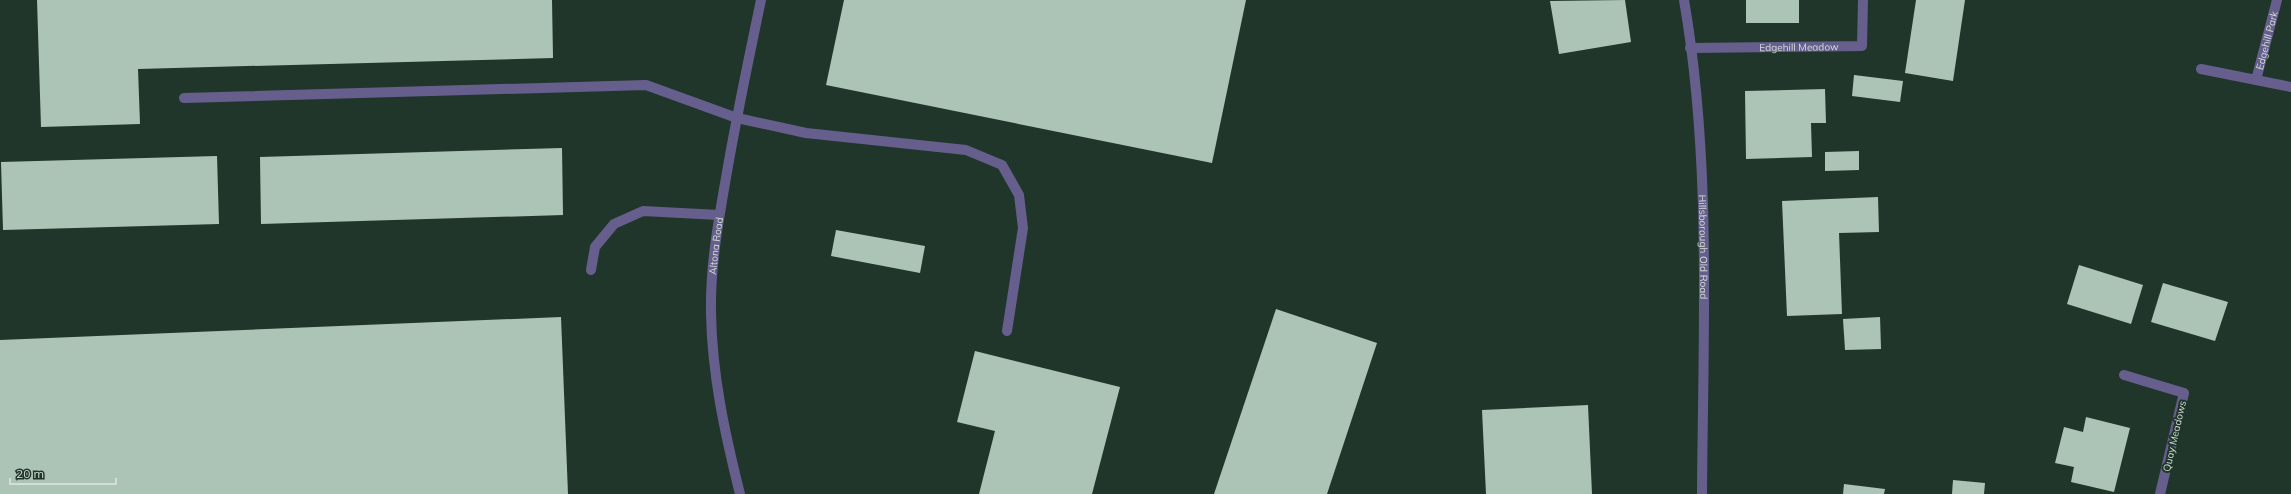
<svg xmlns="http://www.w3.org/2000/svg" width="2291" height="494" viewBox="0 0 2291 494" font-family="Mulish,sans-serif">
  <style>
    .building { fill: #acc4b5 }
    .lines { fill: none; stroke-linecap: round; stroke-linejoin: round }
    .minor { stroke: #665f8e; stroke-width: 10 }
    .labels { text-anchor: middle; stroke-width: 4; stroke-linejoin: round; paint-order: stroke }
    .street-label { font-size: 10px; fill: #d2ded6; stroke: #21362a }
  </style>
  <rect width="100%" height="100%" fill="#21362a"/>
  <g class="building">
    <path d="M37,0h515l1,58 -415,11 2,55 -99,3z"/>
    <path d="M844,0h402l-34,163 -386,-78z"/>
    <path d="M1625,0l6,42 -72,12 -9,-53z"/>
    <rect x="1746" y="0" width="53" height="23"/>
    <path d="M1916,0h49l-12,81 -48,-8z"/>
    <path d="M1854,75l49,6 -3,21 -48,-6z"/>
    <path d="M1825,89l1,34h-15l1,34 -66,2 -1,-68z"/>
    <path d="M562,148l1,67 -302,9 -1,-67z"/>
    <path d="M1859,151v19l-34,1v-19z"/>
    <path d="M217,156l2,68 -216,6 -2,-68z"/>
    <path d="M1878,197l1,35 -40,1 3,81 -55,2 -5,-115z"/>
    <path d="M836,230l89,16 -5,27 -89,-17z"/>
    <path d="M2079,265l64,20 -12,39 -64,-20z"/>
    <path d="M2163,283l65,19 -13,39 -64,-19z"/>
    <path d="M1276,309l101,34 -50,151h-113z"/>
    <path d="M561,317l7,177h-568v-154z"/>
    <path d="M1880,317l1,32 -36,1 -2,-31z"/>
    <path d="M975,351l145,36 -28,107h-113l16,-63 -38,-9z"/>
    <path d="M1588,405l4,89h-106l-4,-84z"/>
    <path d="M2086,417l44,11 -16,64 -43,-10 3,-15 -19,-4 9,-36 19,5z"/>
    <path d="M1953,480l32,3 -1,11h-32z"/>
    <path d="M1844,484l41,5 -1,5h-41z"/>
  </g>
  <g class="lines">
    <g class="minor">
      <path id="s1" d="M1684,0c28,162 19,330 18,494"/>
      <path id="s2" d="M1690,48l172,-2 1,-46"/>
      <path d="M2201,69l90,18"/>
      <path id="s3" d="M2256,80l21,-80"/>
      <path d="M184,98l462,-13 91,33 69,15 160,17 36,15 17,30 4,33 -16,103"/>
      <path d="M591,270l4,-23 19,-23 29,-13 76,4"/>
      <path d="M2124,375l60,18 -24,101"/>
      <path id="s4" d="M740,494c-15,-60 -28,-119 -29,-181 -1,-48 8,-95 16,-141 10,-58 22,-115 34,-172"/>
    </g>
  </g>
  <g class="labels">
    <g class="street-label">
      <text dy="4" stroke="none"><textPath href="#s3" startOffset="41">Edgehill Park</textPath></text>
      <text dy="4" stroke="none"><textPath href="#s2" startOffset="109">Edgehill Meadow</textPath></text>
      <text dy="4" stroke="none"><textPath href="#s4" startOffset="251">Altona Road</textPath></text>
      <text dy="4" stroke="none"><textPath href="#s1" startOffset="248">Hillsborough Old Road</textPath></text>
      <text transform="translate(2174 436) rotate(-77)" y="4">Quay Meadows</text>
    </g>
  </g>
  <path d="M10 478v6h106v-6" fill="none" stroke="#d2ded6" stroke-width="2"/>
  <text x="16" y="478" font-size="12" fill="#d2ded6" stroke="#21362a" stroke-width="3" paint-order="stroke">20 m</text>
</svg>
